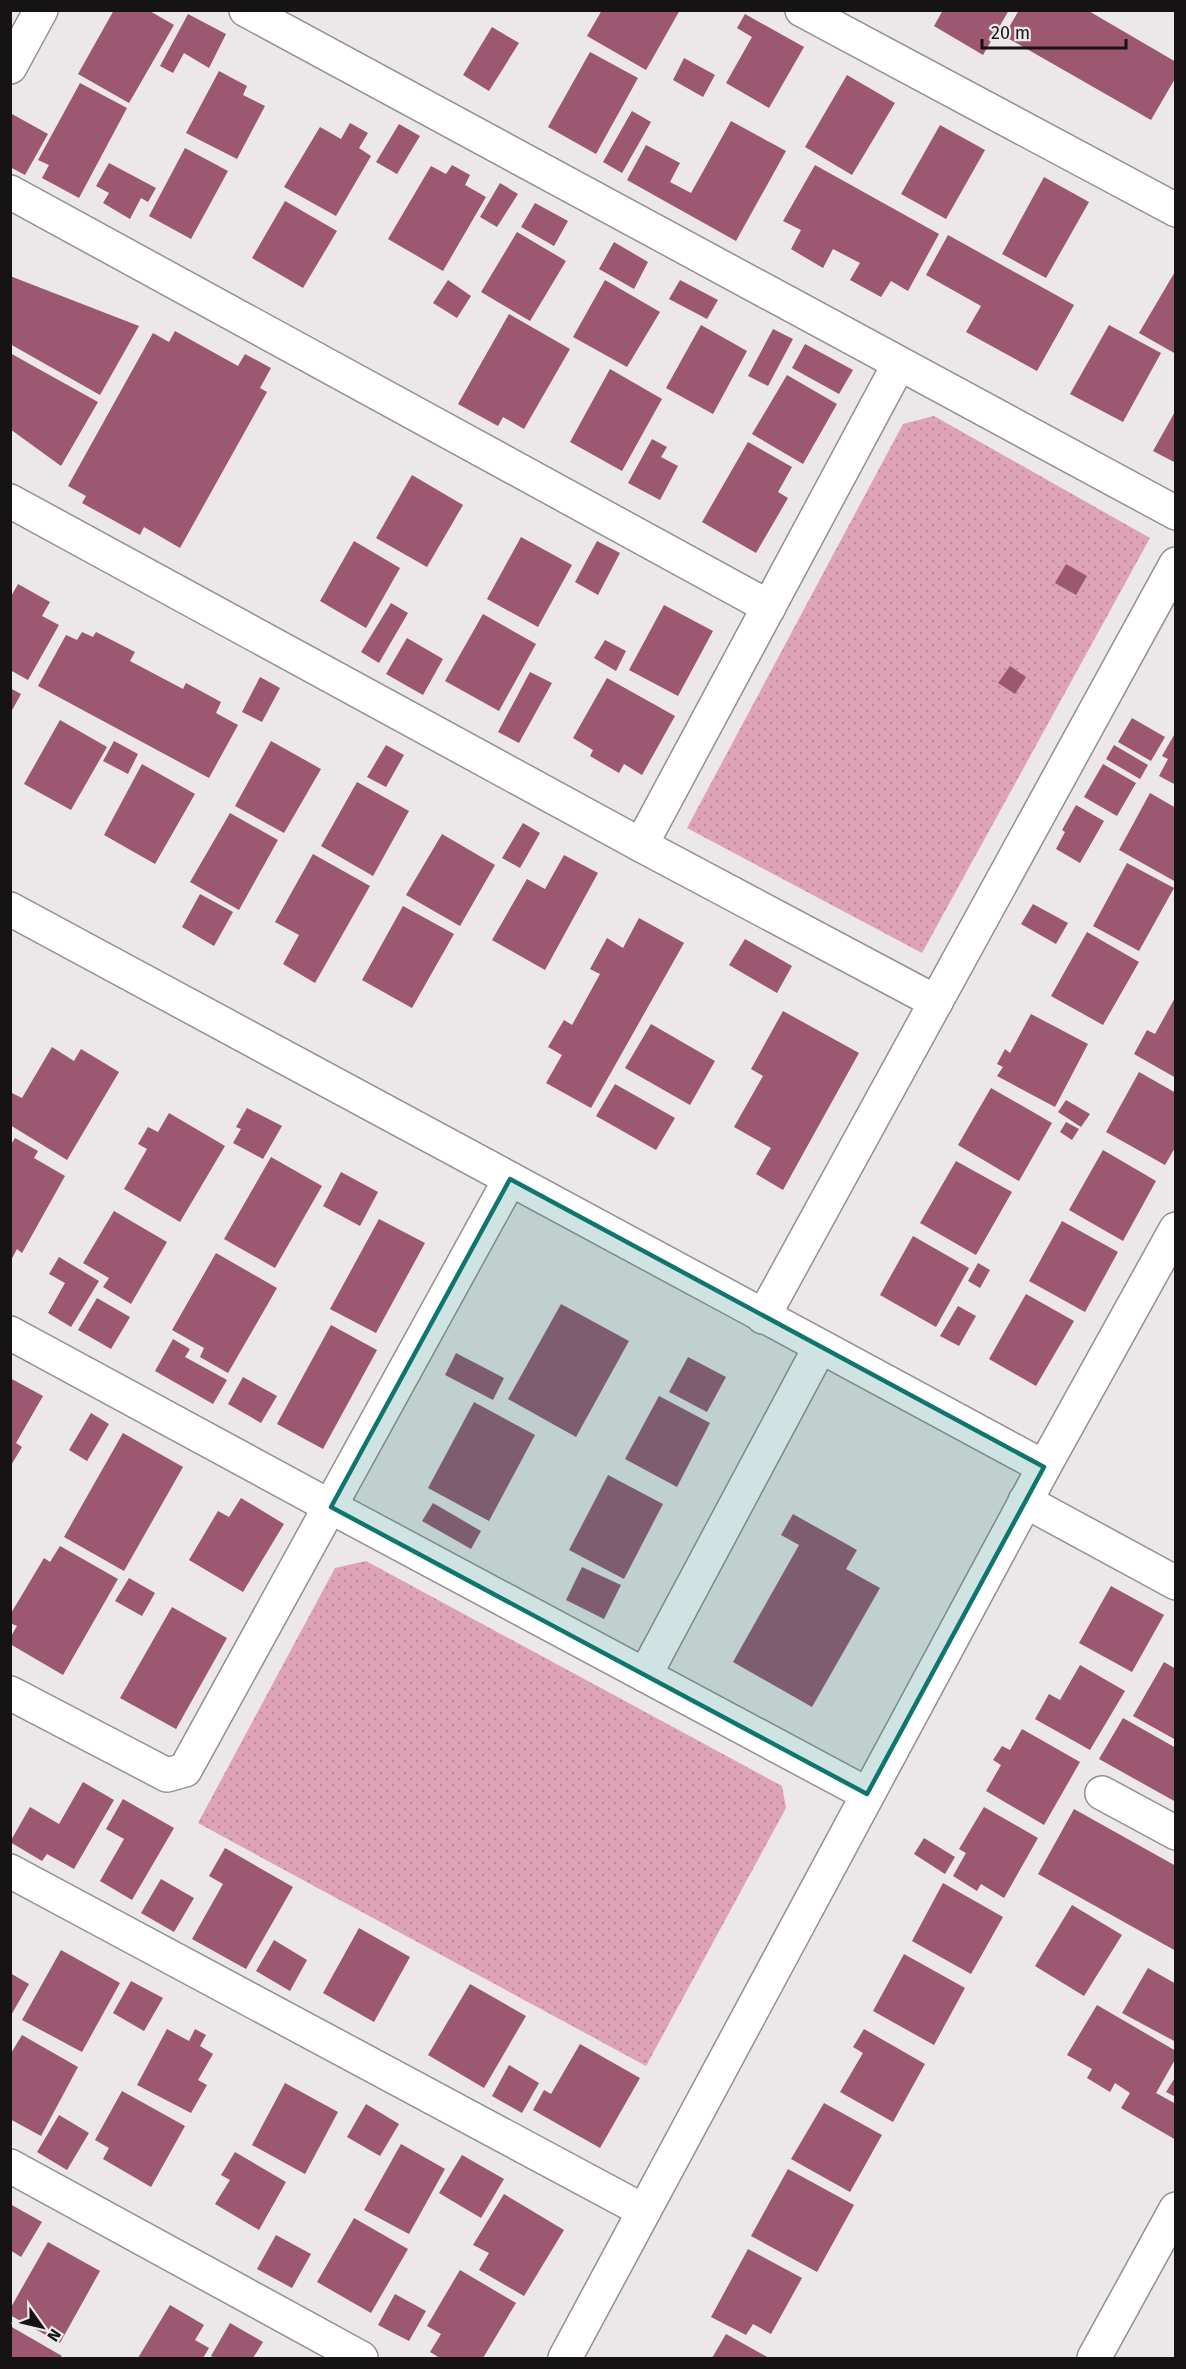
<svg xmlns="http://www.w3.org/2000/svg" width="1186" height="2369" viewBox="0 0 1186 2369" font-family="'Fira Sans',sans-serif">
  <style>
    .grass { fill: url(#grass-dots) }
    .building { fill: #9c5771 }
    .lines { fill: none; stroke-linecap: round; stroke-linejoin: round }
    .minor-casing { stroke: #948f91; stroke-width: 36 }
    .minor { stroke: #fff; stroke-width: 33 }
    .marked { fill: #0f766e; fill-opacity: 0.2; stroke: #0f766e; stroke-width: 4.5; stroke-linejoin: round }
  </style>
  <defs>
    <pattern id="grass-dots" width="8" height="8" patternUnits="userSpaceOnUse" patternTransform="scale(1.5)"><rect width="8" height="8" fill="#dea3b6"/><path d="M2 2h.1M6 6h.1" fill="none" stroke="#be8b9c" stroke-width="1.8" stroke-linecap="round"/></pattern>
  </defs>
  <rect width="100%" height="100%" fill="#ece7e8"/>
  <g class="grass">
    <path d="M934,416l216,122 -228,415 -235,-125 216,-404z"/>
    <path d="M366,1561l416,225 4,22 -140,258 -448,-243 137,-255z"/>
  </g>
  <g class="building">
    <path d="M114,10h34l26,15 -45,78 -51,-29z"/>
    <path d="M602,10h78l-34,60 -59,-34z"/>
    <path d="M943,10h66l-26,45 -49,-29z"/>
    <path d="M1019,10h68l89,52v15l-25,43 -147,-84z"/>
    <path d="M188,14l38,20 -17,34 -25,-15 -11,20 -13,-7z"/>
    <path d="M745,14l59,33 -35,61 -43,-25 26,-46 -15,-9z"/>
    <path d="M492,27l27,16 -30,48 -26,-16z"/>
    <path d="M590,52l48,26 -42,76 -48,-27z"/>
    <path d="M684,58l31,17 -12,22 -30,-17z"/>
    <path d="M219,71l28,15 -4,9 22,11 -28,53 -51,-26z"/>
    <path d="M847,75l48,28 -43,72 -47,-28z"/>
    <path d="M80,83l47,25 -48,90 -37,-20 7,-13 -11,-5z"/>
    <path d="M632,111l19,11 -29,51 -19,-11z"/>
    <path d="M12,114l36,20 -23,41 -15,-8z"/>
    <path d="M731,121l55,30 -50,90 -109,-61 19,-35 34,18 -10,19 21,11z"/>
    <path d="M350,123l18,10 -9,15 12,8 -35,60 -52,-29 36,-60 21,12z"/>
    <path d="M399,124l21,12 -23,38 -21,-12z"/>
    <path d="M940,125l45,25 -39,69 -45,-25z"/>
    <path d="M185,148l43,23 -37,68 -42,-23z"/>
    <path d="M109,163l47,25 -8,14 -7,-4 -11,21 -27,-16 6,-10 -13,-7z"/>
    <path d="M452,165l18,10 -5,10 21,12 -43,74 -55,-32 43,-73 15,8z"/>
    <path d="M815,165l124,69 -31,57 -17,-10 -10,16 -31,-17 10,-17 -27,-14 -10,19 -32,-19 10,-19 -18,-9z"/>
    <path d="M1044,177l45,25 -43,76 -44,-24z"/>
    <path d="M500,183l18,11 -21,33 -17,-10z"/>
    <path d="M285,201l52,30 -34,57 -51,-30z"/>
    <path d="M535,203l33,18 -14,25 -33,-19z"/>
    <path d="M517,232l49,29 -36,60 -49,-29z"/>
    <path d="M948,235l126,70 -37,66 -71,-39 15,-26 -55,-31z"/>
    <path d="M614,242l34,20 -14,27 -35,-20z"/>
    <path d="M1176,270v84l-37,-21z"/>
    <path d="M10,276l129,50 -39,69 -90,-51z"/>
    <path d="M448,280l23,16 -14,22 -24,-15z"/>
    <path d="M605,280l55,32 -33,55 -54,-30z"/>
    <path d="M680,280l38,20 -11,19 -38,-20z"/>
    <path d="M509,314l61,35 -46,80 -21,-12 -5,9 -40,-22z"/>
    <path d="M701,325l46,26 -34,63 -47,-26z"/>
    <path d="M1109,325l52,28 -38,69 -53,-28z"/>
    <path d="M773,329l20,10 -25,47 -20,-10z"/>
    <path d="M175,331l63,35 7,-12 26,14 -11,20 7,4 -87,156 -36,-21 -4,8 -58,-32 4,-7 -18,-10 85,-153 16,9z"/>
    <path d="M805,344l48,26 -14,24 -47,-26z"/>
    <path d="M10,353l88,49 -37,64 -51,-37z"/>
    <path d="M610,369l52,30 -40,72 -52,-29z"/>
    <path d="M787,375l50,29 -34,60 -51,-30z"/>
    <path d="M1176,410v53l-23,-12z"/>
    <path d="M652,439l15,8 -6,10 17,9 -18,34 -32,-17z"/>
    <path d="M748,442l44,25 -14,25 10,6 -32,55 -54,-31z"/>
    <path d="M412,475l51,30 -36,62 -51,-29z"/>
    <path d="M521,537l51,28 -34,62 -51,-28z"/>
    <path d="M354,541l46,27 -34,60 -46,-27z"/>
    <path d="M597,541l23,12 -22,42 -23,-13z"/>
    <path d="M1066,564l21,12 -11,19 -21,-12z"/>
    <path d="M18,584l32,18 -8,14 17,9 -31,55 -18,-10v-72z"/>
    <path d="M391,603l17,10 -29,50 -18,-11z"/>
    <path d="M664,605l49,26 -35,65 -49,-26z"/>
    <path d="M483,614l53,30 -37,67 -54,-30z"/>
    <path d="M82,632l11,5 3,-5 39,20 -5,9 53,28 3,-6 35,19 -5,11 22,12 -29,53 -171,-92 28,-51 11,5z"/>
    <path d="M407,638l36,21 -20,36 -37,-21z"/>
    <path d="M605,640l21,11 -10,20 -22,-13z"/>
    <path d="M1010,666l16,11 -11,17 -17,-11z"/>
    <path d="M530,672l22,11 -33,60 -21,-11z"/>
    <path d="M260,677l20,11 -18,34 -20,-10z"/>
    <path d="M607,678l68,38 -33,59 -18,-11 -5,9 -29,-17 3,-6 -20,-12z"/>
    <path d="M10,688l11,6 -11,20z"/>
    <path d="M1132,718l33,19 -14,24 -33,-19z"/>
    <path d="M60,720l47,27 -36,63 -47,-26z"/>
    <path d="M1174,735l2,1v49l-17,-9 9,-17 -6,-3z"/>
    <path d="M114,741l24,13 -10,20 -25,-13z"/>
    <path d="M271,741l50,28 -37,64 -49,-27z"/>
    <path d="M386,745l18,10 -18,32 -19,-10z"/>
    <path d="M1114,745l34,20 -8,14 -34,-20z"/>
    <path d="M142,764l53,30 -40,70 -51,-29z"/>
    <path d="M1103,764l33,19 -19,33 -33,-19z"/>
    <path d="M357,782l52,29 -36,65 -52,-30z"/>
    <path d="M1150,793l26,15v74l-57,-32z"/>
    <path d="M1076,805l28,16 -24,42 -24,-14 9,-17 -3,-2z"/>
    <path d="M230,813l48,27 -39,70 -49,-28z"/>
    <path d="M523,823l17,10 -20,35 -18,-10z"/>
    <path d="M442,834l53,31 -35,61 -54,-31z"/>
    <path d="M313,854l57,32 -55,97 -32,-19 16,-29 -24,-13z"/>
    <path d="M564,855l34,18 -53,97 -53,-30 35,-61 18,10z"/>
    <path d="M1127,863l47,25 -35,63 -46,-25z"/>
    <path d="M200,894l33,18 -19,34 -32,-19z"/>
    <path d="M1033,904l35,19 -12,21 -35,-20z"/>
    <path d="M403,906l51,28 -42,74 -50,-28z"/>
    <path d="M639,918l45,25 -93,165 -45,-25 16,-28 -14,-8 16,-27 8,5 28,-51 -10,-5 17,-31 16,10z"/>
    <path d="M1087,932l52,30 -36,63 -52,-29z"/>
    <path d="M745,939l47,27 -15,27 -48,-28z"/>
    <path d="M1176,996v82l-42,-24 13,-24 8,4z"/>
    <path d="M783,1011l76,42 -76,137 -27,-16 15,-26 -37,-21 29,-51 -12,-7z"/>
    <path d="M1031,1014l57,30 -33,63 -58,-31 6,-9 -6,-3 8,-15 5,4z"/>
    <path d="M651,1024l64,37 -25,44 -65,-37z"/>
    <path d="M52,1047l22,14 7,-12 38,23 -52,88 -57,-35v-33l12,6z"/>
    <path d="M1139,1072l37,21v53l-11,19 -59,-33z"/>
    <path d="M615,1084l60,34 -19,32 -60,-34z"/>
    <path d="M991,1088l61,35 -33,58 -61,-36z"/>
    <path d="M1066,1100l24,14 -9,13 -23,-15z"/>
    <path d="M247,1108l35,18 -19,33 -30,-16 8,-14 -5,-2z"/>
    <path d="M169,1113l56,33 -45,76 -56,-33 23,-40 -9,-5 10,-17 10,5z"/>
    <path d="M1066,1122l13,7 -7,11 -12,-8z"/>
    <path d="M15,1138l23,13 -4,7 31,18 -43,77 -5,-4 -7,13v-116z"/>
    <path d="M1103,1150l53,31 -33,60 -54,-31z"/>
    <path d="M271,1157l51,29 -47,82 -51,-29z"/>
    <path d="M956,1161l56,31 -36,63 -56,-32z"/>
    <path d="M341,1172l37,20 -18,34 -37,-20z"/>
    <path d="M114,1211l53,31 -36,62 -28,-17 6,-9 -26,-15z"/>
    <path d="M379,1219l46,24 -49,90 -46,-24z"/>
    <path d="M1062,1221l56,31 -33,60 -56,-31z"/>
    <path d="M913,1236l56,32 -33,59 -56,-32z"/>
    <path d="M216,1253l61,35 -49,85 -28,-16 4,-9 -32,-18z"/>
    <path d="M59,1257l40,24 -28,46 -23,-14 17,-30 -16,-9z"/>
    <path d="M978,1263l12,7 -10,18 -12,-7z"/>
    <path d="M1026,1294l48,27 -38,65 -47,-27z"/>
    <path d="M97,1298l33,19 -19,32 -33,-19z"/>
    <path d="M561,1304l68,37 -53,96 -68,-38z"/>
    <path d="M958,1306l18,10 -17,30 -19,-10z"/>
    <path d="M331,1325l46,25 -54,99 -46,-25z"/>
    <path d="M173,1339l17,10 -5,8 42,23 -14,24 -58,-33z"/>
    <path d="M456,1353l48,25 -11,22 -48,-25z"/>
    <path d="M688,1357l38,20 -19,35 -38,-20z"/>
    <path d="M243,1377l34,19 -16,27 -33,-19z"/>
    <path d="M10,1378l33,18 -27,47 6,4 -12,20z"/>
    <path d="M659,1396l51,27 -33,64 -52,-28z"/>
    <path d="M474,1402l61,33 -46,86 -61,-33z"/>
    <path d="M91,1413l18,11 -22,37 -18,-11z"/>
    <path d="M123,1433l60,34 -59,104 -60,-34z"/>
    <path d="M608,1475l55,29 -39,75 -55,-29z"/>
    <path d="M241,1498l43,26 -41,68 -54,-32 29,-49 11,6z"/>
    <path d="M433,1503l48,28 -10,18 -49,-28z"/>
    <path d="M793,1514l64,36 -11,19 34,19 -68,119 -79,-45 66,-117 -18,-10z"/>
    <path d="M60,1546l58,33 -55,96 -53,-31v-6l7,-12 -7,-3v-8l34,-57 6,4z"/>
    <path d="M582,1567l39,18 -17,34 -38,-19z"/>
    <path d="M129,1578l26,15 -13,23 -27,-15z"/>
    <path d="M1111,1586l53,29 -32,57 -53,-29z"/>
    <path d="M172,1607l55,31 -51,91 -56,-31z"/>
    <path d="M1164,1662l12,7v71l-43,-24z"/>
    <path d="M1080,1665l45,26 -35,59 -55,-31 14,-25 11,6z"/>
    <path d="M1123,1718l53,30v54l-77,-43z"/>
    <path d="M1022,1729l58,33 -36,63 -58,-34 15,-26 -8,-5 9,-14 8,4z"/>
    <path d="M83,1782l31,18 -40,69 -27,-15 -5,7 -32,-19 20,-35 29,17z"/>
    <path d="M123,1799l51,29 -42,72 -32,-19 24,-42 -18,-10z"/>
    <path d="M984,1807l54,31 -34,60 -23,-14 -4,7 -24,-15 13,-23 -7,-4z"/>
    <path d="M1074,1809l102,57v85l-138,-77z"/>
    <path d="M924,1838l31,19 -10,17 -31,-20z"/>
    <path d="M225,1848l68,39 -47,82 -54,-30 31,-55 -14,-8z"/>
    <path d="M161,1879l33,19 -20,34 -33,-19z"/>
    <path d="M943,1883l60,34 -32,57 -59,-33z"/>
    <path d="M1072,1905l50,30 -38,61 -49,-30z"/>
    <path d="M359,1928l51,29 -36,65 -51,-29z"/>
    <path d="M274,1940l33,20 -17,31 -34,-20z"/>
    <path d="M61,1950l59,33 -38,69 -60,-32z"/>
    <path d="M904,1954l61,34 -31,57 -61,-34z"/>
    <path d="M1148,1968l28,16v58l-54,-29z"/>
    <path d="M10,1973l19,11 -19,33z"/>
    <path d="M131,1981l32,17 -19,33 -31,-18z"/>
    <path d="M470,1984l56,32 -42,72 -56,-33z"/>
    <path d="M1097,2005l79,46v7l-20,35 20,11v36l-55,-32 9,-15 -15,-10 -5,9 -23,-14 5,-9 -25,-14z"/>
    <path d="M167,2029l22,12 6,-12 11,6 -6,11 13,8 -15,26 9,5 -16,28 -54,-28z"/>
    <path d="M864,2029l61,35 -32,58 -53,-30 23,-39 -10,-6z"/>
    <path d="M22,2035l56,32 -37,69 -31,-17v-64z"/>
    <path d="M580,2044l60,34 -40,70 -67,-38 11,-20 7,4z"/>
    <path d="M509,2065l30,18 -17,30 -30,-17z"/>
    <path d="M1176,2076v21l-10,-5z"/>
    <path d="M285,2083l53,29 -33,62 -53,-29z"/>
    <path d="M122,2091l63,35 -34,61 -48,-28 6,-11 -14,-8z"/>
    <path d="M824,2103l58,32 -32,57 -59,-33z"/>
    <path d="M366,2104l33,20 -19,32 -33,-19z"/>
    <path d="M59,2115l30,18 -22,37 -30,-18z"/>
    <path d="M401,2144l44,25 -36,65 -45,-24z"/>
    <path d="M235,2152l51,30 -27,48 -44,-26 15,-24 -9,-5z"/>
    <path d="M462,2155l42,24 -23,39 -42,-25z"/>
    <path d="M788,2169l66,36 -37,67 -66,-36z"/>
    <path d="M504,2194l60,36 -40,66 -45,-26 10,-17 -16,-8z"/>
    <path d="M10,2204l32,18 -21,35 -11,-7z"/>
    <path d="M354,2218l54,31 -37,64 -54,-31z"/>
    <path d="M276,2235l35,19 -19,34 -35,-19z"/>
    <path d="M48,2242l52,29 -40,72 -50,-28v-6z"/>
    <path d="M748,2249l54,29 -31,56 -18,-10 -7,11 -35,-18z"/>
    <path d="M460,2270l56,33 -33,55h-43l-10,-6 11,-18 -14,-8z"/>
    <path d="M395,2294l31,17 -17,30 -31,-16z"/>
    <path d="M170,2305l34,20 -9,15 14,8 -6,10h-65z"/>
    <path d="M230,2323l33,19 -10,16h-38l-4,-2z"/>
    <path d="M10,2326l52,30 -2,2h-50z"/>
    <path d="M726,2334l43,24h-57z"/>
  </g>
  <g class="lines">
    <defs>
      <g id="minor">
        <path d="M246,10l930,503"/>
        <path d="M802,10l374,200"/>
        <path d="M10,67l31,-57"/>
        <path d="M10,192l759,415"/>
        <path d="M10,501l631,344 295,157"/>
        <path d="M641,845l258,-481"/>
        <path d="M10,909l1034,558"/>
        <path d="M763,1317l413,-753"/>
        <path d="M10,1333l321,174 536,287"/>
        <path d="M1025,1501l151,82"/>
        <path d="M645,1675l175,-328"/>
        <path d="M10,1693l157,82 18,-5 325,-591"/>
        <path d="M1102,1793l74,40"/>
        <path d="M10,1871l634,340"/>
        <path d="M10,2166l351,192"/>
        <path d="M565,2358l479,-891 132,-238"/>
        <path d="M1094,2358l82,-149"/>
      </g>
    </defs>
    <use href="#minor" class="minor-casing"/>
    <use href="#minor" class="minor"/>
  </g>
  <path class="marked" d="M510,1179l534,288 -177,327 -536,-287z"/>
  <rect width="1186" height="2369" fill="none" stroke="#151313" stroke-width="24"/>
  <g transform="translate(42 2327) rotate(124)" stroke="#ece7e8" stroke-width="4.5" paint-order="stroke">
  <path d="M0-4.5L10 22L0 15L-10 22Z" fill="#151313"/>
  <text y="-9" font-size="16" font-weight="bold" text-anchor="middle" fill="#151313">N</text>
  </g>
  <path d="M982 39v9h144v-9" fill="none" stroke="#151313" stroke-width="3"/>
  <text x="991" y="39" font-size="18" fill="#151313" stroke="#ece7e8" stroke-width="4.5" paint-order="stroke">20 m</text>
</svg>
